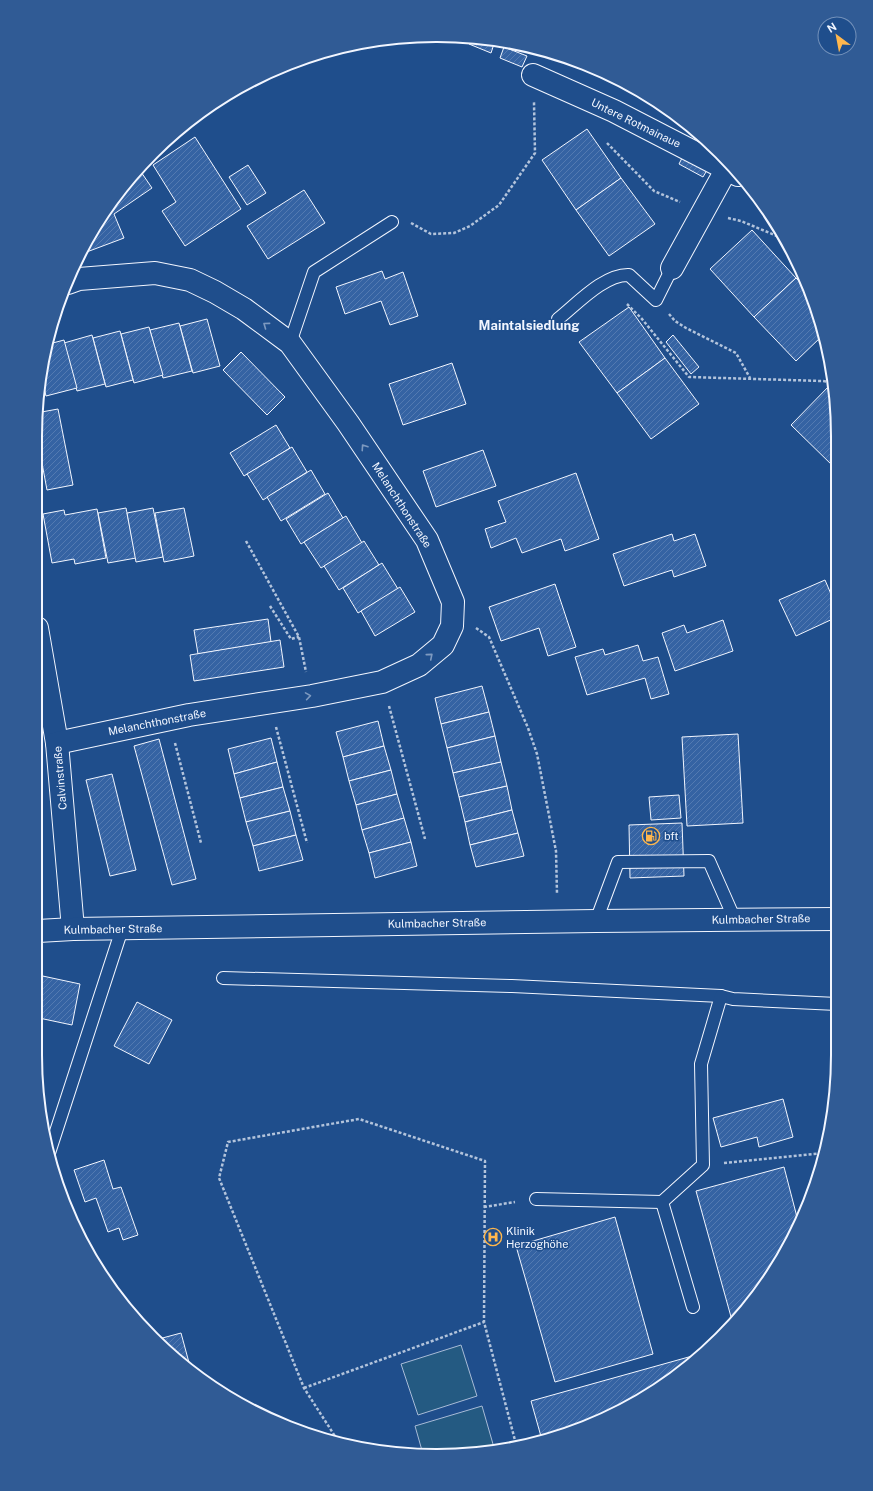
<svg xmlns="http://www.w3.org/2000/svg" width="873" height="1491" viewBox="0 0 873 1491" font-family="'Public Sans',sans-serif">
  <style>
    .pitch { fill: #245a82; stroke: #a8bbd7 }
    .building { fill: url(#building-hatch); stroke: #f2f6ff }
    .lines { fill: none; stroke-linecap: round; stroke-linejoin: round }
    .service-casing { stroke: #f2f6ff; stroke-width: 14 }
    .minor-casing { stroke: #f2f6ff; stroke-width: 24 }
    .primary-casing { stroke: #f2f6ff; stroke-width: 24 }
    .path { stroke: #b3c4dc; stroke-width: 2.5; stroke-dasharray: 3 2; stroke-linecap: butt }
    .service { stroke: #1f4e8c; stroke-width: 12 }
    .minor { stroke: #1f4e8c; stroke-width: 22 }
    .primary { stroke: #1f4e8c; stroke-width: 22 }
    .oneway { stroke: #7e9ac0 }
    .labels { text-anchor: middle; stroke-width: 3; stroke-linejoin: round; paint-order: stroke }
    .street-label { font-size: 11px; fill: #f2f6ff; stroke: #1f4e8c }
    .poi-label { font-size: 11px; fill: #f2f6ff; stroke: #1f4e8c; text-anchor: start }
    .quarter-label { font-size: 13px; font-weight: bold; fill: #f2f6ff; stroke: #1f4e8c }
    .rim { fill: none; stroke: #f2f6ff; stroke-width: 2 }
  </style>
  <defs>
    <pattern id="building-hatch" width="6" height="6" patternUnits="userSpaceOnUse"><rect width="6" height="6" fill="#3563a3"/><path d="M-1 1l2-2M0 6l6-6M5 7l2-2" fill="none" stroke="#537ab1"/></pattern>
  </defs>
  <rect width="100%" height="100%" fill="#1f4e8c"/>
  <g class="pitch">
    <path d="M461,1345l16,51 -59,19 -17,-51z"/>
    <path d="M482,1406l13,45 -32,4 -40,-1 -8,-28z"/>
  </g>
  <g class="building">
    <path d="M471,38l24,3 -4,12 -22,-9z"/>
    <path d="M504,47l23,9 -5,11 -22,-9z"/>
    <path d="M587,129l34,49 -45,32 -34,-50z"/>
    <path d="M195,137l46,72 -56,37 -23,-35 14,-9 -23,-37z"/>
    <path d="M685,152l25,13 -7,12 -24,-13z"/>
    <path d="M248,165l18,28 -19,12 -18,-28z"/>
    <path d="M139,169l13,19 -38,26 10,24 -40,15 19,-39z"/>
    <path d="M621,178l34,46 -46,32 -33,-46z"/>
    <path d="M304,190l21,33 -57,36 -21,-33z"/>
    <path d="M752,230l44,48 -42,39 -44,-48z"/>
    <path d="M382,271l3,8 18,-7 15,44 -28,9 -9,-24 -36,13 -9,-27z"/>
    <path d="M796,278l14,14 7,16 5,28 -26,25 -42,-44z"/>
    <path d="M629,307l36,51 -48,35 -38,-51z"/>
    <path d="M207,319l13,47 -27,7 -13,-47z"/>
    <path d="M179,323l13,48 -29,7 -13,-48z"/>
    <path d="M149,327l14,48 -29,8 -13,-49z"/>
    <path d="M120,331l13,49 -27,7 -13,-49z"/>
    <path d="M92,335l13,49 -28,7 -13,-48z"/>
    <path d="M673,335l26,32 -8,7 -25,-32z"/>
    <path d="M64,340l13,48 -31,8 -4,-16 7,-36z"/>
    <path d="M241,352l44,45 -18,18 -44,-45z"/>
    <path d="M665,358l34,46 -48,35 -34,-46z"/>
    <path d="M452,363l14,41 -63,21 -14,-41z"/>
    <path d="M831,384l1,2 5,24v56l-2,2 -44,-43z"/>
    <path d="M58,409l15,76 -26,5 -11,-59v-18z"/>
    <path d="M276,425l14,23 -46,28 -14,-23z"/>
    <path d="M292,447l15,25 -44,28 -16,-26z"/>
    <path d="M483,450l13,36 -60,21 -13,-36z"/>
    <path d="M311,470l14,24 -44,27 -14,-24z"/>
    <path d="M576,473l23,66 -34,12 -4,-12 -39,14 -6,-15 -25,10 -6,-19 21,-7 -8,-21z"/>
    <path d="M328,493l15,25 -42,26 -15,-25z"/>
    <path d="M126,508l10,50 -28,5 -10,-50z"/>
    <path d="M153,508l10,49 -27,5 -9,-49z"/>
    <path d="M184,508l10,48 -30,6 -9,-49z"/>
    <path d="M97,509l9,49 -31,6 -1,-5 -22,4 -9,-49 21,-4 1,5z"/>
    <path d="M346,516l16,27 -41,25 -17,-26z"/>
    <path d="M672,534l2,7 21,-7 11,32 -32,11 -2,-7 -48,16 -11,-32z"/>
    <path d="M364,541l15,24 -40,25 -15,-24z"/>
    <path d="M382,563l16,26 -40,24 -15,-25z"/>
    <path d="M825,580l12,28v9l-41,19 -17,-36z"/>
    <path d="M555,584l21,63 -28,9 -9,-28 -38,13 -12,-34z"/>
    <path d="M400,587l15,25 -40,24 -14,-25z"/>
    <path d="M268,619l3,23 -73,12 -4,-24z"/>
    <path d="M723,620l10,31 -58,20 -13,-38 22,-8 3,8z"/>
    <path d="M280,640l4,27 -90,14 -4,-26z"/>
    <path d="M638,645l5,16 15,-4 11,37 -18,5 -6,-21 -58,17 -12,-38 28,-8 2,6z"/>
    <path d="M482,686l7,26 -48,12 -6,-26z"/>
    <path d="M489,712l6,24 -48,12 -6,-24z"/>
    <path d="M378,721l6,25 -41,11 -7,-25z"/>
    <path d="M738,734l5,89 -56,3 -5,-89z"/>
    <path d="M495,736l6,26 -48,11 -6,-25z"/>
    <path d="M271,738l6,24 -43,12 -6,-25z"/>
    <path d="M159,739l37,140 -24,6 -38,-139z"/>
    <path d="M384,746l7,24 -42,11 -6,-24z"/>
    <path d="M277,762l6,25 -43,11 -6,-24z"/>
    <path d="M501,762l6,24 -48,11 -6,-24z"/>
    <path d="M391,770l6,24 -41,11 -7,-24z"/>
    <path d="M112,774l24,96 -26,6 -24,-96z"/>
    <path d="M507,786l5,24 -47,12 -6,-25z"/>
    <path d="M283,787l7,24 -44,11 -6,-24z"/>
    <path d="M397,794l7,24 -42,12 -6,-25z"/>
    <path d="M679,795l2,23 -30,2 -2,-23z"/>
    <path d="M512,810l6,23 -48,12 -5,-23z"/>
    <path d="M290,811l6,24 -43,11 -7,-24z"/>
    <path d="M404,818l7,24 -42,11 -7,-23z"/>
    <path d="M682,823l2,53 -54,2 -1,-53z"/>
    <path d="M518,833l6,23 -48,11 -6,-22z"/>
    <path d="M296,835l7,25 -44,11 -6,-25z"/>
    <path d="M411,842l6,24 -42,12 -6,-25z"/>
    <path d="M38,975l42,9 -8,41 -33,-7 -1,6z"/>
    <path d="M137,1002l35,18 -23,44 -35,-18z"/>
    <path d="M783,1099l10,38 -34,10 -2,-10 -36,10 -8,-29z"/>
    <path d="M104,1160l9,29 8,-2 17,48 -15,5 -4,-12 -11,4 -12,-34 -11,4 -11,-32z"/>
    <path d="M784,1167l14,54 -28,56 -37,47 -37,-133z"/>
    <path d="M615,1217l38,137 -98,28 -39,-136z"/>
    <path d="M181,1333l10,37 -36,-30z"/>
    <path d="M703,1353l-22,20 -91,53 -48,14 -11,-39z"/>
  </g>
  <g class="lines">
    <defs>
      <g id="service">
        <path d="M558,319c19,-15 46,-45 71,-44l27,25 16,-32"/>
        <path d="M290,343l24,-71 78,-50"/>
        <path d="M596,921l22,-59 91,-1 26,59"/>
        <path d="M223,978l289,8 209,10 12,3 104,5"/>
        <path d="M49,1153l73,-224"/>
        <path d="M536,1199l126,3"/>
        <path d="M693,1307l-31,-105 41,-37 -2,-101 20,-68"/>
      </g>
      <g id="minor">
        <path d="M533,75l81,36 124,64"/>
        <path d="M672,268l54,-98"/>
        <path d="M37,628l20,115 16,186"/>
        <path d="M57,743l132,-28 123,-19 70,-14 37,-17 24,-20 9,-19 1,-24 -26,-62 -79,-117 -58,-80 -46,-34 -29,-17 -25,-12 -35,-7 -76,6 -11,4"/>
      </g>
      <path id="primary" d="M38,931l35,-2 523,-8 241,-2"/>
    </defs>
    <use href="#service" class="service-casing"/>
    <use href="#minor" class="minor-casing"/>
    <use href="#primary" class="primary-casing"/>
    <g class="path">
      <path d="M607,143l47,48 26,11"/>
      <path d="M728,218l13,3 36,15 13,14"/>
      <path d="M411,223l20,11 23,-1 16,-7 29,-21 36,-52 -1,-51"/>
      <path d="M627,304l15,15 47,58 133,4 10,1"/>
      <path d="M669,314l6,7 11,7 50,25 14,25"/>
      <path d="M246,541l53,96 7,35"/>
      <path d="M270,606l21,33 8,-2"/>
      <path d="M476,628l13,9 39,91 9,26 19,97 1,43"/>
      <path d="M389,706l36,133"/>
      <path d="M276,727l31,116"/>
      <path d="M175,743l26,100"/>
      <path d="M724,1163l99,-10"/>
      <path d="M484,1207l31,-5"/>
      <path d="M304,1388l180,-66"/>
      <path d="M340,1444l-36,-56 -85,-210 9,-36 131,-23 126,42 -1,161 33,126"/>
    </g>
    <use href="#service" class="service"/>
    <use href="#minor" class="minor"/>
    <use href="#primary" class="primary"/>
  </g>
  <defs><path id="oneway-chevron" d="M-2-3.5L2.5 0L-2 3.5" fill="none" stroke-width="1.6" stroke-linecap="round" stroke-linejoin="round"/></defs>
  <g class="oneway">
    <use href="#oneway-chevron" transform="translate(266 325) rotate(-144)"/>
    <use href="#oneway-chevron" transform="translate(364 447) rotate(-124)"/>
    <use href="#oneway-chevron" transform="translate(430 656) rotate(-40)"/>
    <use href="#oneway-chevron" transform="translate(308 696) rotate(-9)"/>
  </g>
  <defs>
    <symbol id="fuel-ring" viewBox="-11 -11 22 22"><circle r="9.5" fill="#1f4e8c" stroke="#ffb74d" stroke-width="1.5"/><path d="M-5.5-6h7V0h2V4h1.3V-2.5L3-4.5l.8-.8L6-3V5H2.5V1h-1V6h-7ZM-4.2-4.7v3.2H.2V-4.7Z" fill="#ffb74d"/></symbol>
    <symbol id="hospital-ring" viewBox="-11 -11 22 22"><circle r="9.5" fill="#1f4e8c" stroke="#ffb74d" stroke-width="1.5"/><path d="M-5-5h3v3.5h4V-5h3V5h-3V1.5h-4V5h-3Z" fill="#ffb74d"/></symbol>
  </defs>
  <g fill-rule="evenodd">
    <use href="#fuel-ring" x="641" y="826" width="20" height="20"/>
    <use href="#hospital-ring" x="483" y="1227" width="20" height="20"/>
  </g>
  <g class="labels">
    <g class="street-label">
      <text transform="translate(636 123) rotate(26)" y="4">Untere Rotmainaue</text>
      <text transform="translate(402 505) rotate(57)" y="4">Melanchthonstraße</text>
      <text transform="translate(157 722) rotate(-11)" y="4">Melanchthonstraße</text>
      <text transform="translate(60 778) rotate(-95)" y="4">Calvinstraße</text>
      <text transform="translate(761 919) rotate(-1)" y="4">Kulmbacher Straße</text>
      <text transform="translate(437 923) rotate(-1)" y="4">Kulmbacher Straße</text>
      <text transform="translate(113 929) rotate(-1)" y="4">Kulmbacher Straße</text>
    </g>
    <g class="poi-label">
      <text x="664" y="840">bft</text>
      <text x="506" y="1235">Klinik<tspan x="506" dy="13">Herzoghöhe</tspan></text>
    </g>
    <g class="quarter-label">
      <text x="529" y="330">Maintalsiedlung</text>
    </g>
  </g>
  <path d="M0 0H873V1491H0ZM436 42H437A394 394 0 0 1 831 436V1055A394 394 0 0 1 437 1449H436A394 394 0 0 1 42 1055V436A394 394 0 0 1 436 42Z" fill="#305b95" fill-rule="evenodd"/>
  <path class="rim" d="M436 42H437A394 394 0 0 1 831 436V1055A394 394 0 0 1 437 1449H436A394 394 0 0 1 42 1055V436A394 394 0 0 1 436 42Z"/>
  <g transform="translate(837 36) rotate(328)"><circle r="19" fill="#1f4e8c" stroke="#7391ba"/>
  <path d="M0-3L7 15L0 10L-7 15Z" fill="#ffb74d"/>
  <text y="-6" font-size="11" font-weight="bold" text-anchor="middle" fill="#f2f6ff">N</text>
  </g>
</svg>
